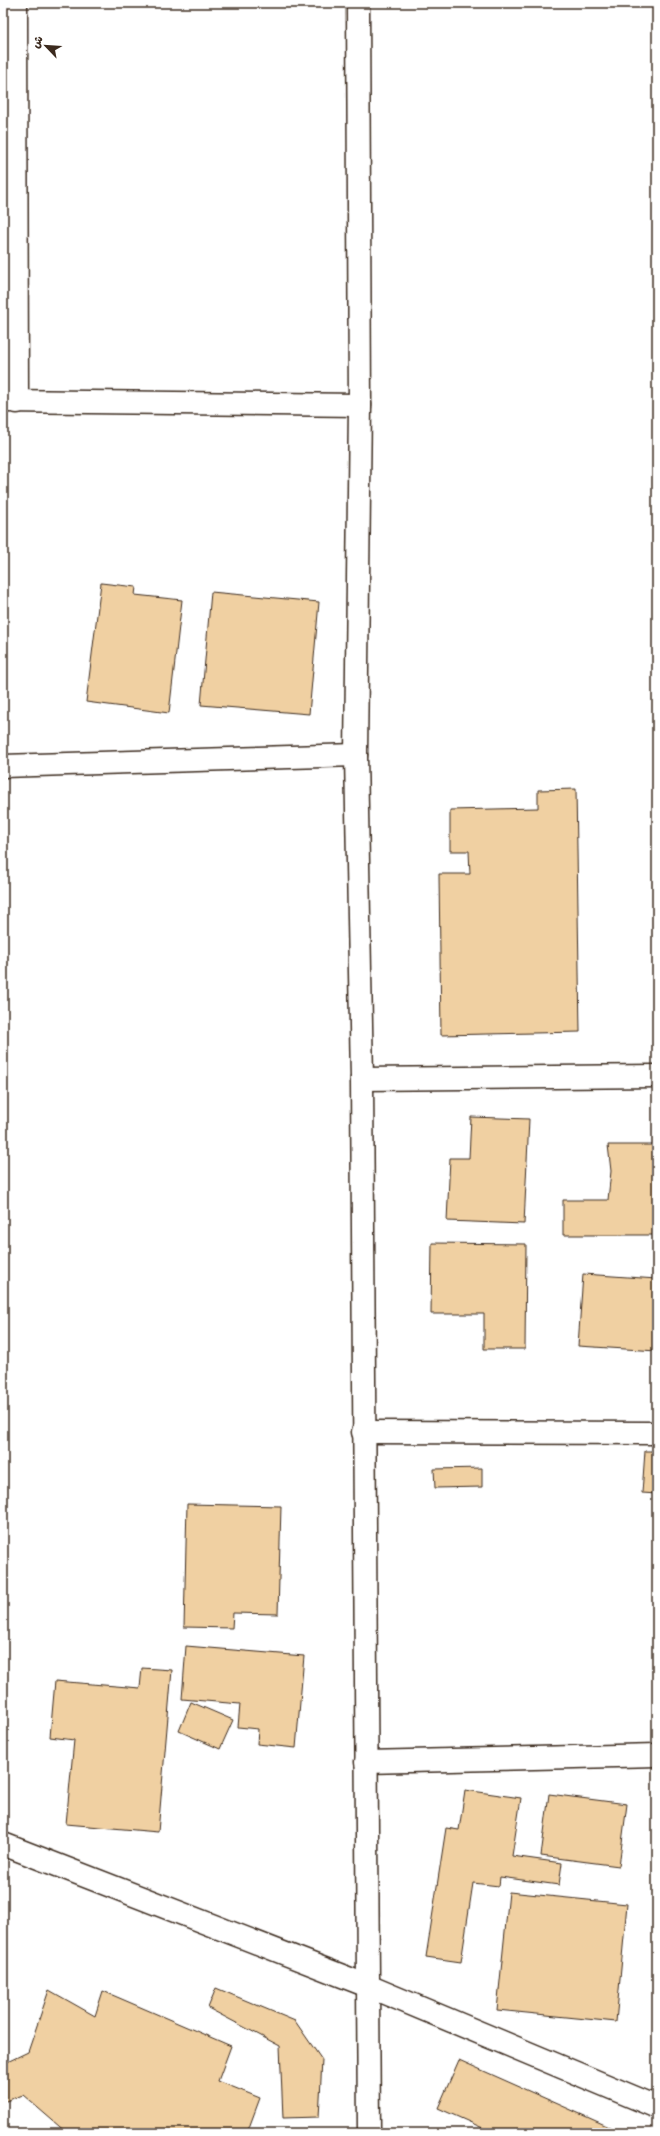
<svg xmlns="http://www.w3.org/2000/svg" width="660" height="2136" viewBox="0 0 660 2136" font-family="'Patrick Hand','Playpen Sans Arabic',sans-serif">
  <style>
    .building { fill: #f0d0a2; stroke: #3b2a1e }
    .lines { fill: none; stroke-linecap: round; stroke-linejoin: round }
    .street-casing { stroke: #3b2a1e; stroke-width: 25 }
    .street { stroke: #fff; stroke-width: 22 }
  </style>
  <rect width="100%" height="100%" fill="#fff"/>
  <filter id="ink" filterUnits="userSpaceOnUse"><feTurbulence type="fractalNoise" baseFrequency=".025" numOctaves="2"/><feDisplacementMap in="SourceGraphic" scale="8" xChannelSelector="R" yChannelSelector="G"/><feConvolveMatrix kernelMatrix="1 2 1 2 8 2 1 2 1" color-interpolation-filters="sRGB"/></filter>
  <g filter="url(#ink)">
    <g class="building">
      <path d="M101,583l35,4 -1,8 47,5 -13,113 -83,-11z"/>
      <path d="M211,592l108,10 -10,112 -108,-9z"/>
      <path d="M576,789l4,243 -139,3 -2,-161h31l-1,-23h-19v-41l88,-2v-18z"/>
      <path d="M471,1117l58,2 -5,105 -77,-3 3,-63h19z"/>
      <path d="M608,1145h47v90h-92v-35h45l3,-29z"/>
      <path d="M432,1243l94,1 -1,105h-41v-35h-53z"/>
      <path d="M583,1274l74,5v72l-79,-5z"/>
      <path d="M645,1451h12v43l-15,-1z"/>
      <path d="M482,1468v19l-47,1 -1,-19z"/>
      <path d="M187,1504l94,2 -3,108 -45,-1 -1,15 -48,-1z"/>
      <path d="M186,1646l118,10 -8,92 -39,-4 1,-15 -20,-2 2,-23 -58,-5z"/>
      <path d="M142,1668l30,2 -14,162 -92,-8 8,-84 -24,-3 5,-56 85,7z"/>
      <path d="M191,1702l42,18 -13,29 -41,-18z"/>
      <path d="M465,1790l56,8 -9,58 50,7 -3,22 -59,-8 -1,9 -26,-3 -12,79 -35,-5 20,-129 13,2z"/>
      <path d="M549,1794l78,10 -8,62 -78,-10z"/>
      <path d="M509,1892l118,12 -11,118 -119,-12z"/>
      <path d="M216,1988l79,33 27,39 -3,57 -36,1 -3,-72 -72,-38z"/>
      <path d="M49,1990l46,26 8,-25 128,55 -13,35 42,17 -13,35h-180l-44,-38 -20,7v-38l25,-12z"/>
      <path d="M459,2060l164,73h-129l-56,-25z"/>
    </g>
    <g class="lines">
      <defs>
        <g id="street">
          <path d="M16,3l1,399"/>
          <path d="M358,3l2,402 -4,350 6,324 7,1054"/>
          <path d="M3,401l357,4"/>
          <path d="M3,766l353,-11"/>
          <path d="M362,1079l295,-3"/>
          <path d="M363,1432l294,1"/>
          <path d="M366,1762l291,-7"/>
          <path d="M3,1844l365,142 289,121"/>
        </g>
      </defs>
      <use href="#street" class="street-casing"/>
      <use href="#street" class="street"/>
    </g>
  </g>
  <rect width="660" height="2136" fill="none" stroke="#fff" stroke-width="16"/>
  <rect x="8" y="8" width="644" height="2120" fill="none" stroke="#3b2a1e" stroke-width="1.5" filter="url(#ink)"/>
  <g transform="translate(46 46) rotate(295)" stroke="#ffffff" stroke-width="3" paint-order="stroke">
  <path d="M0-3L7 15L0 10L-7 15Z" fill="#3b2a1e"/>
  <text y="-6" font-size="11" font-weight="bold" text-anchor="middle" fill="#3b2a1e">ش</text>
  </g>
</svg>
